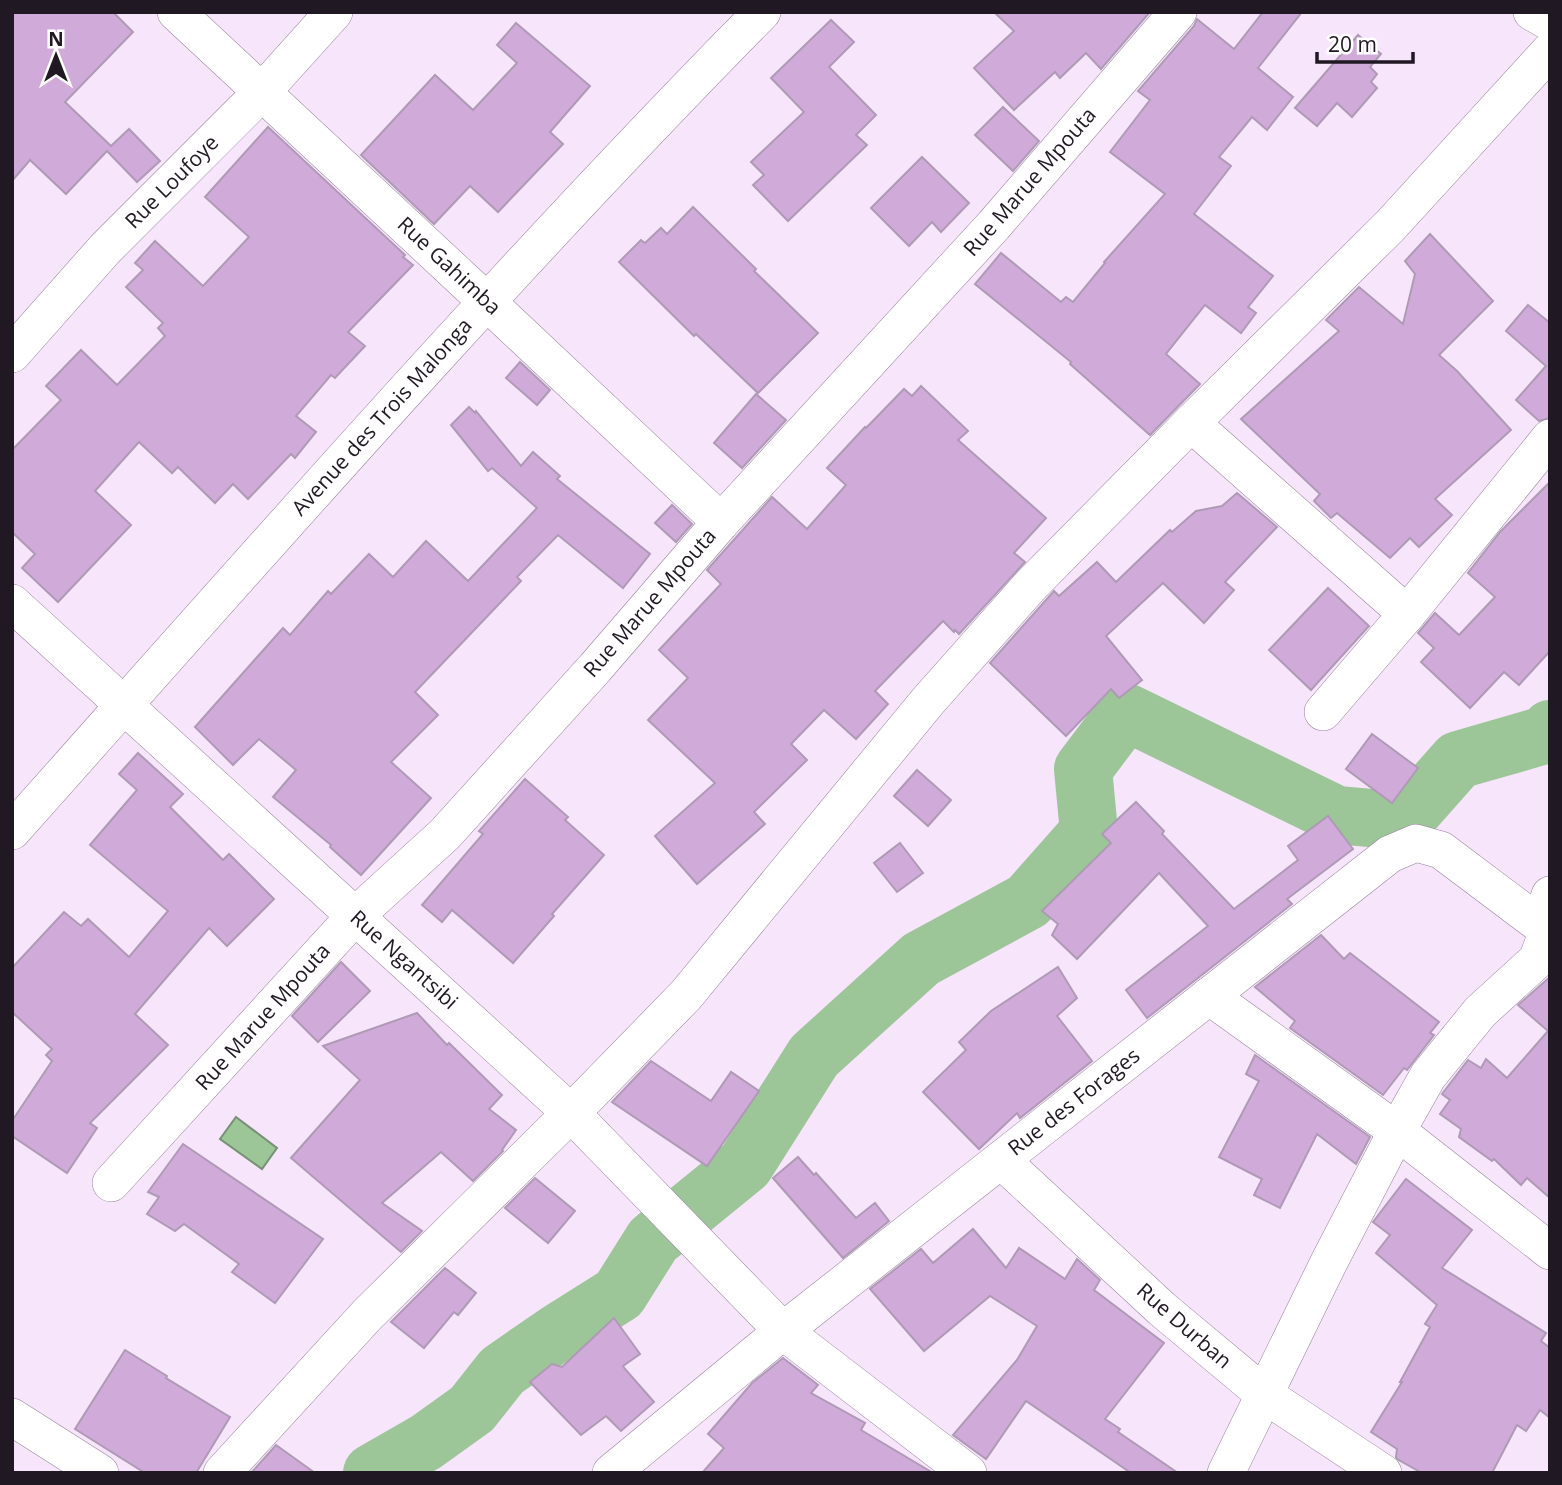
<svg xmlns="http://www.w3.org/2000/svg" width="1562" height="1485" viewBox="0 0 1562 1485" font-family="'Open Sans',sans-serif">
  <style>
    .water { fill: #9cc598; stroke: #779175; stroke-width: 2 }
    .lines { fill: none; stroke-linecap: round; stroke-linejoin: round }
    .river { stroke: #9cc598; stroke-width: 58 }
    .building { fill: #d0abda; stroke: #af9ab5; stroke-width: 2 }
    .minor-casing { stroke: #96829c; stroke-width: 38 }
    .minor { stroke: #fff; stroke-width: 37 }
    .labels { text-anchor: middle; stroke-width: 6; stroke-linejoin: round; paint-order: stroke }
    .street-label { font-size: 21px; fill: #201822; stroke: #fff }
  </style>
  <rect width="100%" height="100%" fill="#f7e5fc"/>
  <path class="water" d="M236,1117l41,31 -15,21 -42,-30z"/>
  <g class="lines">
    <path class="river" d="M372,1473l54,-31 46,-33 30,-38 55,-38 62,-39 34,-54 92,-75 69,-109 107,-97 107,-58 61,-69 -6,-63 43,-57 211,103 67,6 54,-61 87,-25 5,-6"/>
  </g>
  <g class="building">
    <path d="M12,12h101l20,20 -68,70 46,44 18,-17 31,32 -23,21 -30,-31 -41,43 -36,-34 -18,21z"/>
    <path d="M994,12h156l-49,57 -15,-16 -26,25 -5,-6 -41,38 -40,-42 40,-37z"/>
    <path d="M1263,12h39l-44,56 35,29 -26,33 -15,-13 -33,40 12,9 -37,48 79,62 -25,31 8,6 -15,20 -36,-28 -39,49 34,30 -50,51 -80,-71 1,-2 -96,-78 26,-31 60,49 5,-5 7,5 32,-39 -1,-1 61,-68 -55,-42 40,-52 -12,-9 56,-65 3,-7 37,30z"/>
    <path d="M831,20l23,22 -25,25 47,48 -20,20 11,10 -79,76 -35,-36 11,-10 -13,-13 53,-50 -33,-34z"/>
    <path d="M516,23l74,63 -40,46 13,12 -65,68 -28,-26 -36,38 -73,-69 74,-80 38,35 44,-47 -20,-18z"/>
    <path d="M1358,35l23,19 -11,13 7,7 -6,8 6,6 -25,29 -15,-14 -20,23 -22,-18z"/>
    <path d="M1003,107l36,34 -26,30 -38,-36z"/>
    <path d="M268,127l137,128 -2,2 10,8 -65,67 17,14 -30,32 -4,-3 -35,41 20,16 -21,26 -4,-4 -43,45 -15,-15 -18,19 -37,-36 -6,6 -33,-31 -44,49 36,34 -73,77 -36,-34 13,-14 -23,-22v-82l49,-50 -15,-14 35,-36 36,35 48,-49 -7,-8 5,-5 -37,-36 17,-17 -8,-7 20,-22 48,45 46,-49 -44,-40z"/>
    <path d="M922,157l47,46 -28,29 -9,-10 -23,24 -38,-38z"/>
    <path d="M693,207l63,62 -2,2 64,62 -60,60 -62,-59 -2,2 -75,-74 22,-22 4,3 16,-15 6,6z"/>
    <path d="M1430,234l63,67 -54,54 18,16 54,59 -76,69 17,16 -33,32 -9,-9 -20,20 -53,-45 -6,5 -17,-17 6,-7 -79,-75 98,-88 -13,-11 33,-33 44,37 12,-50 -10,-13z"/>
    <path d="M1528,305l22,18v95l-11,3 -23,-21 30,-34 -40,-35z"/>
    <path d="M520,362l30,28 -13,15 -31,-27z"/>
    <path d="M921,386l47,45 -10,9 88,78 -32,35 11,9 -66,72 -4,-4 -1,2 -11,-11 -68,70 13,13 -32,35 -32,-29 -33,34 16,16 -53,52 11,12 -68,60 -42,-48 60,-53 -67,-63 40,-42 -29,-28 62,-66 -14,-14 65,-73 35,32 39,-44 -19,-17 38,-41 1,1 38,-39 8,7z"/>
    <path d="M756,394l30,26 -44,48 -28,-25z"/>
    <path d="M469,407l6,6 1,-2 45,55 12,-14 27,24 -3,3 93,75 -27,34 -65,-53 -41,42 4,4 -106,111 23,23 -47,47 40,36 -70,77 -31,-28 1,-2 -58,-48 23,-27 -37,-31 -26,26 -38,-38 88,-99 7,7 38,-44 3,3 38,-40 24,23 33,-36 42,40 69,-73 -45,-40 -4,3 -37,-46z"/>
    <path d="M1550,482v169l-31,34 -15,-13 -34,36 -49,-46 13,-14 -16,-15 17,-20 24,22 36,-38 -27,-24 32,-41z"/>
    <path d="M1237,493l40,34 -52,55 9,8 -30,33 -41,-40 -57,53 36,44 -23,18 -8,-9 -45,47 -76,-73 64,-72 5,5 38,-34 19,20 54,-52 2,2 24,-21 26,-5z"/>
    <path d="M672,505l20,19 -16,18 -21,-19z"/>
    <path d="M1328,588l41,38 -58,64 -42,-40z"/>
    <path d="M1372,734l46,34 -26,35 -46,-34z"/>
    <path d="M138,753l45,41 -13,13 53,53 6,-6 45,45 -47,47 -18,-18 -74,86 33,31 -78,78 7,5 -30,45 -55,-37v-15l40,-60 -6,-6 6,-6 -40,-37v-44l52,-56 17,14 7,-7 41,38 39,-46 -78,-66 47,-55 -18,-16z"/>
    <path d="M917,770l34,30 -23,26 -34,-30z"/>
    <path d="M525,779l43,38 -3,3 39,35 -52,59 2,2 -41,47 -61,-53 -10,12 -20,-17 61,-71 -4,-3z"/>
    <path d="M1136,802l28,29 -2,3 72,75 64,-49 -10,-14 40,-30 25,33 -66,50 5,5 -145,114 -21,-28 82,-64 -49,-53 -82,86 -25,-24 6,-11 -16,-13 69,-68 -9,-9z"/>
    <path d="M900,843l23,30 -26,19 -23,-29z"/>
    <path d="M1321,935l23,24 6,-6 89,69 -9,11 4,2 -27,35 -3,-2 -21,27 -93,-67 5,-7 -40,-34z"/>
    <path d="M341,962l29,29 -52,51 -26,-26z"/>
    <path d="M1058,967l19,31 -20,18 35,45 -72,57 -3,-5 -38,36 -56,-57 43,-42 -7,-8 32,-31z"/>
    <path d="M1550,977v221l-23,-20 -6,7 -27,-26 -2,2 -33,-24 2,-8 -21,-15 10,-14 -8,-6 26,-34 13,8 5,-9 21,19 41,-47 -30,-26z"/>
    <path d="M417,1013l30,32 2,-2 53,52 -13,14 27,21 -14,20 1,1 -30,30 -32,-29 -59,51 40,28 -21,21 -110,-94 69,-78 -37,-34z"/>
    <path d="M1255,1055l115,82 -14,27 -39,-30 -37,74 -26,-13 8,-16 -43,-22 40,-76 -13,-7z"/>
    <path d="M651,1061l60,40 20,-29 28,19 -52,75 -95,-64z"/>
    <path d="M183,1144l140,95 -48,64 -43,-31 7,-8 -55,-40 -9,7 -28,-17 12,-17 -11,-5z"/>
    <path d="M798,1157l16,18 2,-2 40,45 19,-15 14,18 -46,37 -70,-80z"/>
    <path d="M535,1178l40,33 -27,32 -43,-35z"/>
    <path d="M1406,1179l66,51 -30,38 104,65 -5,8 9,7v70l-10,-8 -14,21 -9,-6 -25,48h-70l-25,-14 -1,-2 1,-8 -26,-17 31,-50h-2l30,-55 -5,-3 12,-19 -61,-52 14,-18 -17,-13z"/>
    <path d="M973,1229l33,39 13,-20 46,31 12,-20 23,21 -6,10 70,53 -59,76 15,10 -2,3 60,41h-47l-105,-72 -40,58 -33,-24 64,-75 20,-34 -47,-30 -66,55 -54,-62 51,-40 12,14z"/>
    <path d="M445,1268l31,25 -18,22 -4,-3 -30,36 -33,-26z"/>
    <path d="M614,1318l26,36 -17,12 2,3 29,33 -33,29 -15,-15 -25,19 -51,-53 22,-18 10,3z"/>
    <path d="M125,1350l42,26 -1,2 64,39 -34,56h-51l-70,-44z"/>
    <path d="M783,1358l35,27 -7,8 54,30 -4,7 72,43h-231l22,-25 -16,-14 44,-51z"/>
    <path d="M276,1445l39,28h-64z"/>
  </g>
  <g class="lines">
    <defs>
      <g id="minor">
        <path d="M176,12l310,289 235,221"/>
        <path d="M1532,12l18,10"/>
        <path d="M12,354l93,-105 156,-156 73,-81"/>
        <path d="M1191,423l216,191"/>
        <path d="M12,603l559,510 212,218 185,142"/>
        <path d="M1323,712l84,-98 143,-176"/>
        <path d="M12,831c246,-276 490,-555 750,-819"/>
        <path d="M1209,996l188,135 153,120"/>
        <path d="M1001,1160l161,149 103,86 118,78"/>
        <path d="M111,1183l244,-267 90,-82 150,-166 126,-146 273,-297 184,-213"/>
        <path d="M12,1417l88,56"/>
        <path d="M222,1473l145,-158 204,-202 115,-118 242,-294 103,-116 160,-162 199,-197 160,-175"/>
        <path d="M611,1473l172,-142 607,-477 26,-11 25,7 109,82"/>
        <path d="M1226,1473l103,-211 68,-131 31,-55 52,-64 57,-52 11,-29 -1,-27 3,-9"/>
      </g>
    </defs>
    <use href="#minor" class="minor-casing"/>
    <use href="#minor" class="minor"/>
  </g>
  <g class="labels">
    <g class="street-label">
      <text transform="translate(172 182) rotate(-45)" y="7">Rue Loufoye</text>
      <text transform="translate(1030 182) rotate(-49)" y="7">Rue Marue Mpouta</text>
      <text transform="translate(449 266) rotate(43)" y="7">Rue Gahimba</text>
      <text transform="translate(382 417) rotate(-48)" y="7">Avenue des Trois Malonga</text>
      <text transform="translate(650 603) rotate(-49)" y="7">Rue Marue Mpouta</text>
      <text transform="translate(404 960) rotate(42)" y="7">Rue Ngantsibi</text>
      <text transform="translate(263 1017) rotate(-48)" y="7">Rue Marue Mpouta</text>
      <text transform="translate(1074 1102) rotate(-38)" y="7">Rue des Forages</text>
      <text transform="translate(1184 1326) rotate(41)" y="7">Rue Durban</text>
    </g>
  </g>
  <rect width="1562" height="1485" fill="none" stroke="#201822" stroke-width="28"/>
  <g transform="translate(56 56)" stroke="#ffffff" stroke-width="5" paint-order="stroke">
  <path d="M0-5L12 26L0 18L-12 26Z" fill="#201822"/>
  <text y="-10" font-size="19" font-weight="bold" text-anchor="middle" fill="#201822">N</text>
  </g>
  <path d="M1317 52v10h96v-10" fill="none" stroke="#201822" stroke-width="3.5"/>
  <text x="1328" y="52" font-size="21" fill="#201822" stroke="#ffffff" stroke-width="5" paint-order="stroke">20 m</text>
</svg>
